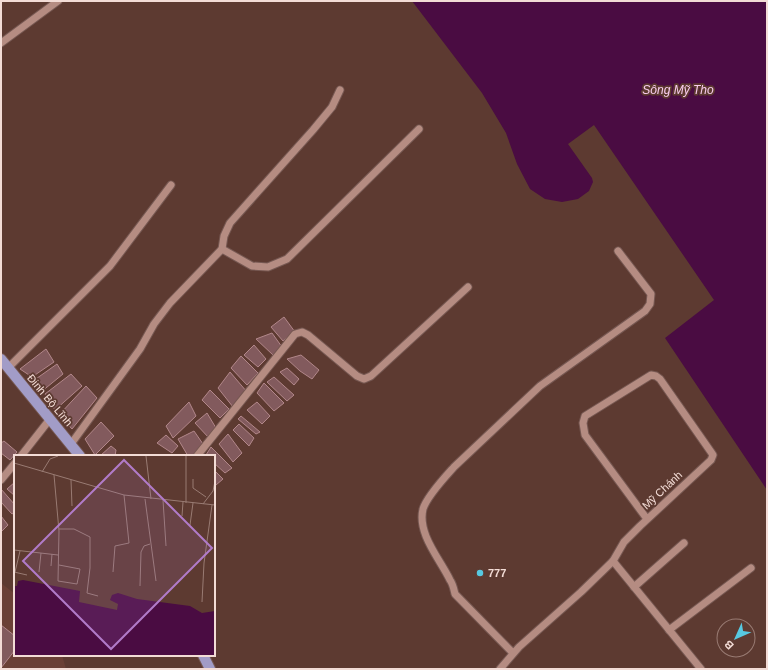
<svg xmlns="http://www.w3.org/2000/svg" width="768" height="670" viewBox="0 0 768 670" font-family="Helvetica,sans-serif">
  <style>
    .built { fill: #6b4036 }
    .water { fill: #4a0c42 }
    .building { fill: #825a5d; stroke: #b2878a }
    .lines { fill: none; stroke-linecap: round; stroke-linejoin: round }
    .minor-casing { stroke: #765852; stroke-width: 9 }
    .major-casing { stroke: #765852; stroke-width: 12 }
    .minor { stroke: #b58c82; stroke-width: 7 }
    .major { stroke: #a29cc7; stroke-width: 10 }
    .poi-dot { fill: #57c9e1; stroke: #5d3a31; stroke-width: 1.5 }
    .labels { text-anchor: middle; stroke-width: 3.5; stroke-linejoin: round; paint-order: stroke }
    .street-label { font-size: 11px; fill: #f3dcd6; stroke: #5d3a31 }
    .poi-label { font-size: 11px; font-weight: bold; fill: #f3dcd6; stroke: #5d3a31; text-anchor: start }
    .water-label { font-size: 12px; font-style: italic; fill: #f9ccef; stroke: #5d3a31 }
    .inset-road { fill: none; stroke: #997b73; stroke-width: 1 }
    .view { fill: #b17bc9; fill-opacity: 0.15; stroke: #b17bc9; stroke-width: 2 }
    .inset-edge { fill: none; stroke: #f3dcd6; stroke-width: 2 }
  </style>
  <rect width="100%" height="100%" fill="#5d3a31"/>
  <path class="built" d="M1,583l14,11v61h47l4,14h-65z"/>
  <path class="water" d="M412,1h355v489l-102,-152 49,-38 -120,-175 -26,19 24,34 1,4 -4,9 -11,8 -16,3 -17,-3 -15,-10 -13,-25 -11,-31 -24,-40z"/>
  <g class="building">
    <path d="M284,317l11,15 -12,9 -12,-14z"/>
    <path d="M272,333l10,14 -9,8 -17,-16z"/>
    <path d="M254,345l12,14 -8,8 -14,-12z"/>
    <path d="M46,349l8,13 -22,15 -12,-8z"/>
    <path d="M301,355l18,15 -7,9 -12,-8 -13,-12z"/>
    <path d="M241,356l17,17 -11,12 -16,-17z"/>
    <path d="M57,364l6,10 -22,18 -8,-11z"/>
    <path d="M287,368l12,11 -5,6 -14,-13z"/>
    <path d="M230,372l17,20 -14,15 -15,-19z"/>
    <path d="M71,374l11,12 -27,24 -10,-16z"/>
    <path d="M274,377l20,18 -7,6 -20,-19z"/>
    <path d="M264,383l20,20 -10,8 -17,-18z"/>
    <path d="M86,386l11,12 -25,31 -13,-14z"/>
    <path d="M210,390l19,19 -9,9 -18,-18z"/>
    <path d="M189,402l7,14 -23,22 -7,-12z"/>
    <path d="M257,402l13,14 -8,8 -15,-14z"/>
    <path d="M207,413l9,15 -7,10 -14,-15z"/>
    <path d="M241,416l19,16 -4,2 -18,-15z"/>
    <path d="M101,422l13,14 -19,19 -10,-16z"/>
    <path d="M239,424l15,14 -5,8 -16,-16z"/>
    <path d="M194,431l9,13 -11,12h-4l-10,-17z"/>
    <path d="M228,434l14,19 -9,9 -14,-18z"/>
    <path d="M166,435l12,11 -6,7 -15,-10z"/>
    <path d="M4,441l13,11 -7,8 -9,-7v-10z"/>
    <path d="M111,446l5,4 -1,6h-15z"/>
    <path d="M211,447l21,21 -7,5 -11,-10v-7l-8,-1z"/>
    <path d="M214,470l9,9 -7,6 -2,-2z"/>
    <path d="M15,482v14l-8,-7z"/>
    <path d="M1,489l14,16v7l-3,2 -11,-12z"/>
    <path d="M1,516l7,9 -7,7z"/>
    <path d="M1,625l14,11v14l-14,18z"/>
  </g>
  <g class="lines">
    <defs>
      <g id="minor">
        <path d="M1,43l57,-42"/>
        <path d="M222,249l30,17 16,1 19,-8 132,-130"/>
        <path d="M8,368l102,-102 61,-81"/>
        <path d="M71,444l69,-95 14,-25 16,-21 52,-54 2,-13 6,-13 83,-93 19,-23 8,-17"/>
        <path d="M21,456l29,-37"/>
        <path d="M197,456l98,-122 7,-2 6,3 49,41 7,3 7,-3 97,-89"/>
        <path d="M1,480l14,-17"/>
        <path d="M613,561l88,108"/>
        <path d="M634,587l50,-44"/>
        <path d="M669,630l82,-62"/>
        <path d="M513,653l-58,-59c-1,-4 -2,-10 -5,-14 -10,-21 -33,-46 -27,-71 4,-13 22,-32 31,-42l86,-81 105,-75 5,-7 1,-10 -33,-43"/>
        <path d="M500,669l19,-22 62,-55 32,-31 11,-19 16,-16 71,-66 2,-5 -2,-3 -51,-73 -4,-3 -5,-1 -66,41 -2,7 2,12 62,84"/>
      </g>
      <g id="major">
        <path d="M1,359l79,97"/>
        <path d="M203,655l7,14"/>
      </g>
    </defs>
    <use href="#minor" class="minor-casing"/>
    <use href="#major" class="major-casing"/>
    <use href="#minor" class="minor"/>
    <use href="#major" class="major"/>
  </g>
  <circle class="poi-dot" cx="480" cy="573" r="4"/>
  <g class="labels">
    <g class="street-label">
      <text transform="translate(50 400) rotate(50)" y="4">Đinh Bộ Lĩnh</text>
      <text transform="translate(662 490) rotate(-43)" y="4">Mỹ Chánh</text>
    </g>
    <g class="poi-label">
      <text x="488" y="577">777</text>
    </g>
    <g class="water-label">
      <text x="678" y="94">Sông Mỹ Tho</text>
    </g>
  </g>
  <g transform="translate(14 455)">
    <rect width="201" height="201" fill="#5d3a31"/>
    <path d="M9,125l57,11 -1,11 38,8 1,-6 -8,-4 2,-5 6,-2 19,6 53,7 12,7 13,-2v44h-201v-69h3l1,-5z" fill="#4a0c42"/>
    <path class="inset-road" d="M132,1l5,43M172,1v47M0,8l110,32 91,10M28,17l8,-13 8,-3M40,20l5,56 -1,50 19,3 3,-15 -21,-4M179,24v9l13,9M57,25l1,26M131,44l11,82M149,45l3,46M189,49l10,-13 2,-10M168,61l1,-14M176,70l3,-22M45,74h15l16,8v31l-3,25 11,3M0,95l44,5M37,111l1,-12M0,117l13,3M1,117l5,-21M25,117l2,-19M99,117l2,-26 14,-3 -5,-48M126,131l1,-34 3,-6 6,-2M188,147l2,-39 8,-58"/>
    <path class="view" d="M110,5l88,88 -101,101 -88,-88z"/>
    <rect width="201" height="201" class="inset-edge"/>
  </g>
  <rect width="768" height="670" fill="none" stroke="#f3dcd6" stroke-width="4"/>
  <g transform="translate(736 638) rotate(225)"><circle r="19" fill="#5d3a31" stroke="#997b73"/>
  <path d="M0-3L7 15L0 10L-7 15Z" fill="#57c9e1"/>
  <text y="-6" font-size="11" font-weight="bold" text-anchor="middle" fill="#f3dcd6">B</text>
  </g>
</svg>
